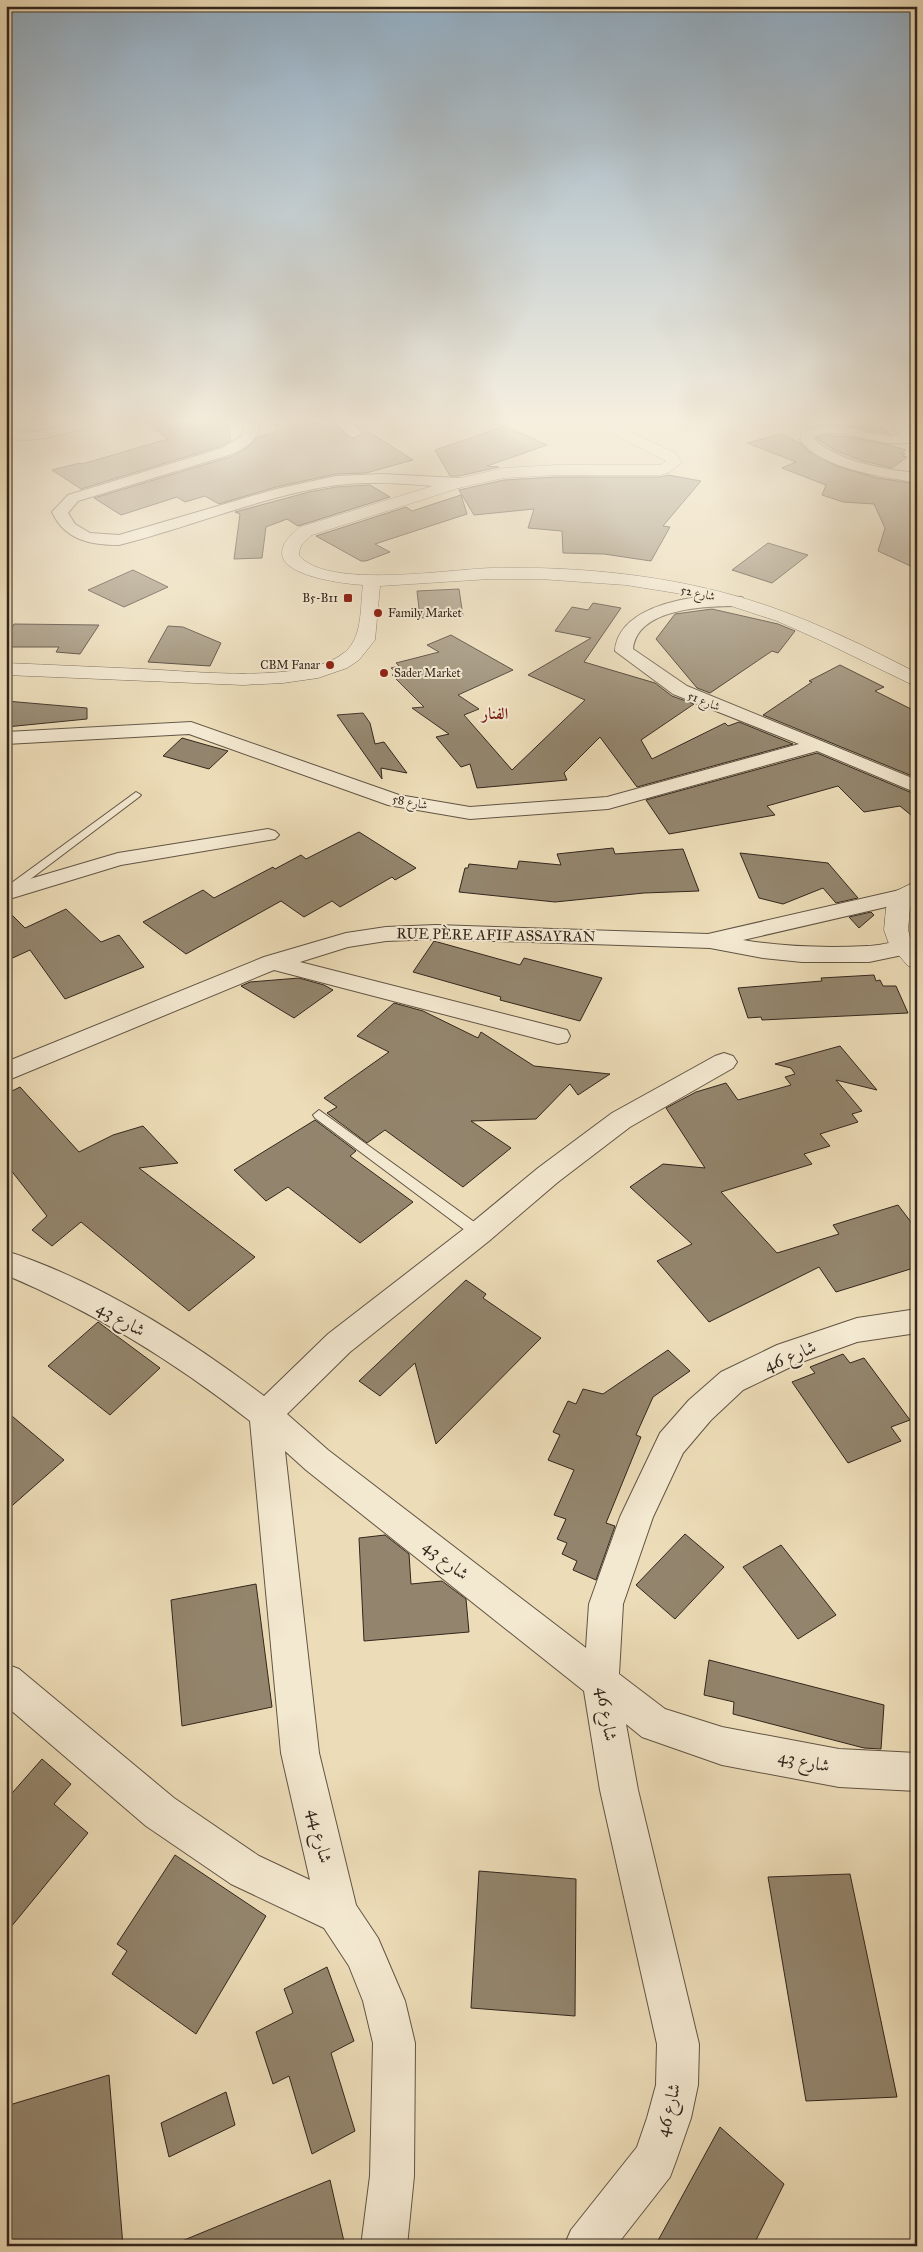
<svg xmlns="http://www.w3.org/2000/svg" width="923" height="2252" font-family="'IM FELL Great Primer',Amiri,serif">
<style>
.building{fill:#93856d;stroke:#33261d}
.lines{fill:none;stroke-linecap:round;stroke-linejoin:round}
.service-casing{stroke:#615444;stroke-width:2}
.minor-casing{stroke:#615444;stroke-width:2}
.tertiary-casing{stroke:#615444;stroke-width:1}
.service{fill:#f3e8d0;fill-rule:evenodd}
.minor{fill:#f3e8d0;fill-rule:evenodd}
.tertiary{fill:#f3e8d0;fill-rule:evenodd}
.poi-dot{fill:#8f2418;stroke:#f3e8d0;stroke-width:2}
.labels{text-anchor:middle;stroke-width:4;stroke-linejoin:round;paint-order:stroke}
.far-street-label{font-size:12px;fill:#33261d;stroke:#f3e8d0}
.far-poi-label{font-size:12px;fill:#33261d;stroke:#f3e8d0;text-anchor:end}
.street-label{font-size:15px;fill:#33261d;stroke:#f3e8d0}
.far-district-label{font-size:16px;font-weight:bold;fill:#7a1f14;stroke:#f3e8d0}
.near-street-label{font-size:18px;fill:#33261d;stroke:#f3e8d0}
</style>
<rect width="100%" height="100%" fill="#ecdcb7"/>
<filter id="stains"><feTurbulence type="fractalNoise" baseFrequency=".004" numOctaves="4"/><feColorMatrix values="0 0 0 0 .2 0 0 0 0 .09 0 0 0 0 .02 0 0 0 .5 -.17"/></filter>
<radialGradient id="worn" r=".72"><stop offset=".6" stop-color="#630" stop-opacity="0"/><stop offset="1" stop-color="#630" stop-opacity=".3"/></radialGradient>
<g class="building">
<path d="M146,423h81l4,18 -10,5 -140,43 -29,-19 28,-7 2,1 86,-25z"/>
<path d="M274,423h60l14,14 6,2 9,-6 -8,-10h10l1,7 47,30 -47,13 -30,1 -60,13 -57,17 -14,-8 -20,6 -8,-5 -56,18 -27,-17 139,-42 15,-9 10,-10 20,-6z"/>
<path d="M856,423h20l14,11 -42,-8z"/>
<path d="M505,426l42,19 -60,21 12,1 -40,9h-9l-15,-26z"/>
<path d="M781,434l19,9 8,8 28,15 41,12 40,6v85l-39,-18 7,-23 -11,-24 -31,-2 -21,-7 4,-10 -44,-17 14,-6 -49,-19z"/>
<path d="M826,435l23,2 36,7 21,6 -5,3 4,1 -3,2 5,1 -15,11 -29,-7 -27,-10 -20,-13z"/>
<path d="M668,475l33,6 -38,45 7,1 -19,34 -47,-7 -41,-1 -1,-22 -34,-3 6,-19 -60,6 -15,-25 45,-10 53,-3h103z"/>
<path d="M370,485l20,12 -92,29 -11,-7 -21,8 -4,31 -28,1 6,-45 -5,-2 74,-20 27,-5z"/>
<path d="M461,495l6,19 -92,30 15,8 -24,9h-5l-45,-25 90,-29 6,4z"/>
<path d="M768,543l40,12 -36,28 -40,-13z"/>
<path d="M133,570l35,17 -44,20 -36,-17z"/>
<path d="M459,589l4,27 -43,2 -3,-27z"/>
<path d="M593,603l28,5 -37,54 71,21 17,13 22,8 -53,36 11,19 73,-36 3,3 11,-4 54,22 -156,43 -37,-50 -36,36 3,7 -90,8 -7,-24 -9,3 -25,-30 13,-3 -37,-26 12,-1 -32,-32 5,-2 -6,-5 8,-2 -3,-3 43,-11 -12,-7 24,-10 62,35 -55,25 21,14 -15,6 48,55 73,-70 -57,-25 63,-37 -36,-7 17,-24 16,3z"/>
<path d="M712,609l66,15 17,7 -17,22 -6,-2 -62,42 -13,-5 -41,-49 19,-25z"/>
<path d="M14,624l85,1 -19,29 -24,-2 3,-5h-53v-8z"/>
<path d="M168,626l15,1 38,16 -11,23 -62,-4z"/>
<path d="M840,665l44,22 -9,4 42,21v66l-154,-63 49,-33 -3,-1z"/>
<path d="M6,701l81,7v11l-81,8z"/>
<path d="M363,713l7,10 5,21 9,-2 23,31 -26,-5 1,11 -45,-64z"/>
<path d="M182,738l21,6 25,7 -19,18 -46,-13z"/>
<path d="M817,753l100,42v25l-17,-14 -36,6 -26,-26 -71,20 8,9 -106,19 -23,-34z"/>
<path d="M359,832l57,36 -21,12 -3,-3 -52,30 -8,-6 -28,16 -23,-16 -95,53 -43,-32 60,-32 11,8 59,-31 2,2 26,-14 5,4z"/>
<path d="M613,848l2,6 68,-5 16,42 -55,2 -89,9 -96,-10 6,-24h3l1,-4 48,5 2,-8 42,4 -4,-11z"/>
<path d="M740,853l88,10 30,35 -22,5 -13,-15 -40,16 -24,-6z"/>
<path d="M6,909l19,19 41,-19 35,33 18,-7 25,32 -79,32 -35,-49 -24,11z"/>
<path d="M871,912l3,3 -15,13 -10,-11z"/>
<path d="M434,941l86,24 4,-7 78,20 -22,43 -80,-21 1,-3 -88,-25z"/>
<path d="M874,975l2,6 4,-1 3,6h13l12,27 -146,7 -1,-3 -13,1 -10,-30 84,-7 -1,-3z"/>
<path d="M299,978l25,7 9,5 -39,28 -53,-32 9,-4z"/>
<path d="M394,1003l29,8 55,27 3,-6 53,34 76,8 -32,21 -8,-11 -34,35 -65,2 40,27 -48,39 -78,-57 -18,13 -40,-30 10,-6 -13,-9 65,-46 -32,-16z"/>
<path d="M840,1046l37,44 -41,-10 26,31 -10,3 6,8 -38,12 10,12 -26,8 8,10 -91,28 56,61 62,-19 -6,-9 65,-20 19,25v37l-81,25 -17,-25 -110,55 -52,-61 35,-17 -62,-57 33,-23 42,4 -39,-60 30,-16 30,-9 12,17 53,-15 -6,-8 10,-3 -4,-6 -16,-4z"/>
<path d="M20,1087l59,65 34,-17 30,-9 35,37 -39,5 116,89 -66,54 -108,-89 -29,24 -20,-16 15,-14 -41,-52v-70z"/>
<path d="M315,1120l41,31 -6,5 63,46 -53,41 -72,-56 -22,14 -32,-31z"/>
<path d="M466,1280l20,14 -3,4 58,40 -105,106 -21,-81 -35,33 -21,-15z"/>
<path d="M98,1322l62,46 -50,47 -62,-49z"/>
<path d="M668,1350l22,21 -37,26 -17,38 5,2 -35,86 9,3 -19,54 -23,-10 4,-9 -15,-7 5,-11 -10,-4 9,-20 -12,-4 20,-45 -26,-10 12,-25 -7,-3 15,-31 8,3 7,-15 20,5z"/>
<path d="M843,1354l7,9 14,-5 46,62 -19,7 10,14 -53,22 -56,-81 23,-9 -5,-6z"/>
<path d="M6,1411l58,49 -58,51z"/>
<path d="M685,1534l39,33 -49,52 -39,-34z"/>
<path d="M385,1535l24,19 2,30 31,-3 24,18 3,33 -105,9 -5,-103z"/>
<path d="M781,1545l55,70 -38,24 -55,-72z"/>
<path d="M256,1584l16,123 -90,19 -11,-126z"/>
<path d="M709,1660l175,45 -3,44 -17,-1 -131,-34 1,-12 -30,-7z"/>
<path d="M42,1759l29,25 -17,20 34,29 -82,100v-133z"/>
<path d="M175,1855l91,61 -70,118 -84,-60 15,-23 -10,-7z"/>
<path d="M479,1871l97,8 -1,137 -104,-8z"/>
<path d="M850,1874l47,223 -91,4 -38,-224z"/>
<path d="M327,1967l27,74 -23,12 24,78 -43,23 -23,-78 -16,8 -17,-52 37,-19 -9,-24z"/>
<path d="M109,2075l14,171h-117v-140z"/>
<path d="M226,2092l9,33 -66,32 -8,-34z"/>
<path d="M720,2127l64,57 -31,62h-98z"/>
<path d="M330,2180l15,66h-172l-1,-1z"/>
</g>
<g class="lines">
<g class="service-casing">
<g id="service">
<path d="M136,792l5,3 -2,2 -127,96 -6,1v-7z"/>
<path d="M319,1110l165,119 2,4 -2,4h-10l-159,-119 -2,-3z"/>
</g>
</g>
<g class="minor-casing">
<g id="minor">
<path d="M71,423h23l-2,3c-28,8 -56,18 -86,12v-8l31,2z"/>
<path d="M245,423h14c0,18 -13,24 -27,31l-154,47 -10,12 7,11 15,9 29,2 157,-46 60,-13 46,-2 76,4 5,2 3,3 -3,3 -5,2c-40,-3 -82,-8 -122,-3 -74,11 -145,42 -217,60 -29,0 -54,-5 -67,-33l16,-17 154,-47 20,-12z"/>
<path d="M336,423h16l9,10 -7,4 -5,-1z"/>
<path d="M890,423h15l9,12 -3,7c-33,8 -67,-18 -96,-6l-1,3c22,22 73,31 103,34v9c-32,-4 -98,-14 -117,-42l3,-9c39,-16 61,9 97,4z"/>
<path d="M710,596l32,1 3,4 -3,4 -6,1c-30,0 -99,2 -103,43l54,37 230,94v13l-100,-42 -209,58 -138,10 -82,-14 -199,-71 -183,10v-12l185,-10 208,73 71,12 137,-10 192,-53 -126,-50 -58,-43c3,-41 63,-53 95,-55z"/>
<path d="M268,829l7,2 4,4 -4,4 -154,26 -115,35v-14l112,-33z"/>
<path d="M904,889l8,2 3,5 -3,5 -169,39c41,7 83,8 124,6 15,0 30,-7 45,-3l4,5 -4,5 -43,9h-67l-39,-4 -53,-10 -274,-9 -50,2 -38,6 -48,15 267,68 3,6 -3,6 -9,2 -284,-74 -268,111v-19l258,-105 82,-24 40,-6 50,-2 272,9z"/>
<path d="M724,1053l9,3 4,6 -4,6 -103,59 -72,55 -69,59 -139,111 -63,62 41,36 258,198 3,-44 31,-87 40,-84 29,-33 32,-28 56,-27 80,-27 60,-9v24l-60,9 -58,21 -56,27 -32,30 -28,33 -30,64 -30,87 -4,70 46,35 57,18 117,22 78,4v38l-78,-4 -117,-22 -80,-28 -16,-13 12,66 61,254 -1,41 -7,33 -15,43 -6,16 -54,69h-52l7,-16 66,-83 10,-29 9,-33 1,-41 -57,-254 -16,-99 -278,-221 -21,-19 34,302 37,152 22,33 27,63 10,42 -1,133 -7,70h-46l9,-70 3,-133 -10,-42 -14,-35 -25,-38 -93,-44 -85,-58 -140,-120v-42l13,5 155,129 85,58 51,24 -29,-127 -31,-332c-75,-59 -156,-109 -244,-146v-24c90,29 183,88 258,145l64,-62 141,-109 69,-57 74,-55 103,-57z"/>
</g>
</g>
<g class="tertiary-casing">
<g id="tertiary">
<path d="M602,423h17l10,8 46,22 7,9 -12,10 -10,3h-103l-53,3 -42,9 -150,48c-7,6 -13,10 -13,20 27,35 151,14 193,13 92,-2 188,8 276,38 52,18 101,42 149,67v14l-95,-46 -45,-20 -46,-15 -49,-12 -56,-9 -86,-6h-50l-110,7 -5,54 -16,20 -12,8 -29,10 -35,5 -40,2 -237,-10v-12c46,2 92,4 137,6 50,2 163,16 202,-17 18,-15 15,-45 18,-67 -17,-1 -90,-9 -80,-37 2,-9 11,-15 17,-21l152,-47 52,-12 53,-3h103l6,-4 -47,-24z"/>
<path d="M917,881v17l-7,10 -2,22 2,7 7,8v23l-9,-2 -19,-22 -5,-14 2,-22 6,-12 4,-5z"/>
</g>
</g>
<use href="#service" class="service"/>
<use href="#minor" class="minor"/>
<use href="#tertiary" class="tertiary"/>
</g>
<linearGradient id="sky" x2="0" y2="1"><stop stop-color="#90abc0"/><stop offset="0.57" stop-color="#f6efdf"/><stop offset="1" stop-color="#f6efdf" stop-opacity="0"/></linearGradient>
<rect width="923" height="739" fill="url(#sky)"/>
<g class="poi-dot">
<rect x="343" y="593" width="10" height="10" rx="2.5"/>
<circle cx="378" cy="613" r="5"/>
<circle cx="330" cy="665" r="5"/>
<circle cx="384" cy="673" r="5"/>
</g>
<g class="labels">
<g class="far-street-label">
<text transform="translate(698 593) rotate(12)" y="4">شارع 52</text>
<text transform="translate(704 701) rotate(22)" y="4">شارع 51</text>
<text transform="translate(410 802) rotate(11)" y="4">شارع 58</text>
</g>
<g class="far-poi-label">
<text x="338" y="602">B5-B11</text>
<text x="388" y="617" text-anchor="start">Family Market</text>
<text x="320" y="669">CBM Fanar</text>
<text x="394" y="677" text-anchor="start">Sader Market</text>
</g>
<g class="street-label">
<text transform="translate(496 935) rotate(1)" y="5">RUE PÈRE AFIF ASSAYRAN</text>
</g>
<g class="far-district-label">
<text x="495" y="719">الفنار</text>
</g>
<g class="near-street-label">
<text transform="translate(121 1319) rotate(29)" y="6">شارع 43</text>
<text transform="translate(790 1356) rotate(-22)" y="6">شارع 46</text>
<text transform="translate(446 1560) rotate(38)" y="6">شارع 43</text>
<text transform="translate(607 1714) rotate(81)" y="6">شارع 46</text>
<text transform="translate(804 1761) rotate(11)" y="6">شارع 43</text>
<text transform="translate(320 1836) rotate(77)" y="6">شارع 44</text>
<text transform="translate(668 2110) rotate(-76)" y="6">شارع 46</text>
</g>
</g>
<rect width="923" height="2252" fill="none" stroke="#ecdcb7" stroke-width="25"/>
<rect x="8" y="8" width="908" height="2237" fill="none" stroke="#33261d" stroke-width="2.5"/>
<rect x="12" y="12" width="898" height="2227" fill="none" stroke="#33261d"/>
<rect width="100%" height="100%" filter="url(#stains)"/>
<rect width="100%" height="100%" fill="url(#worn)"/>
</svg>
